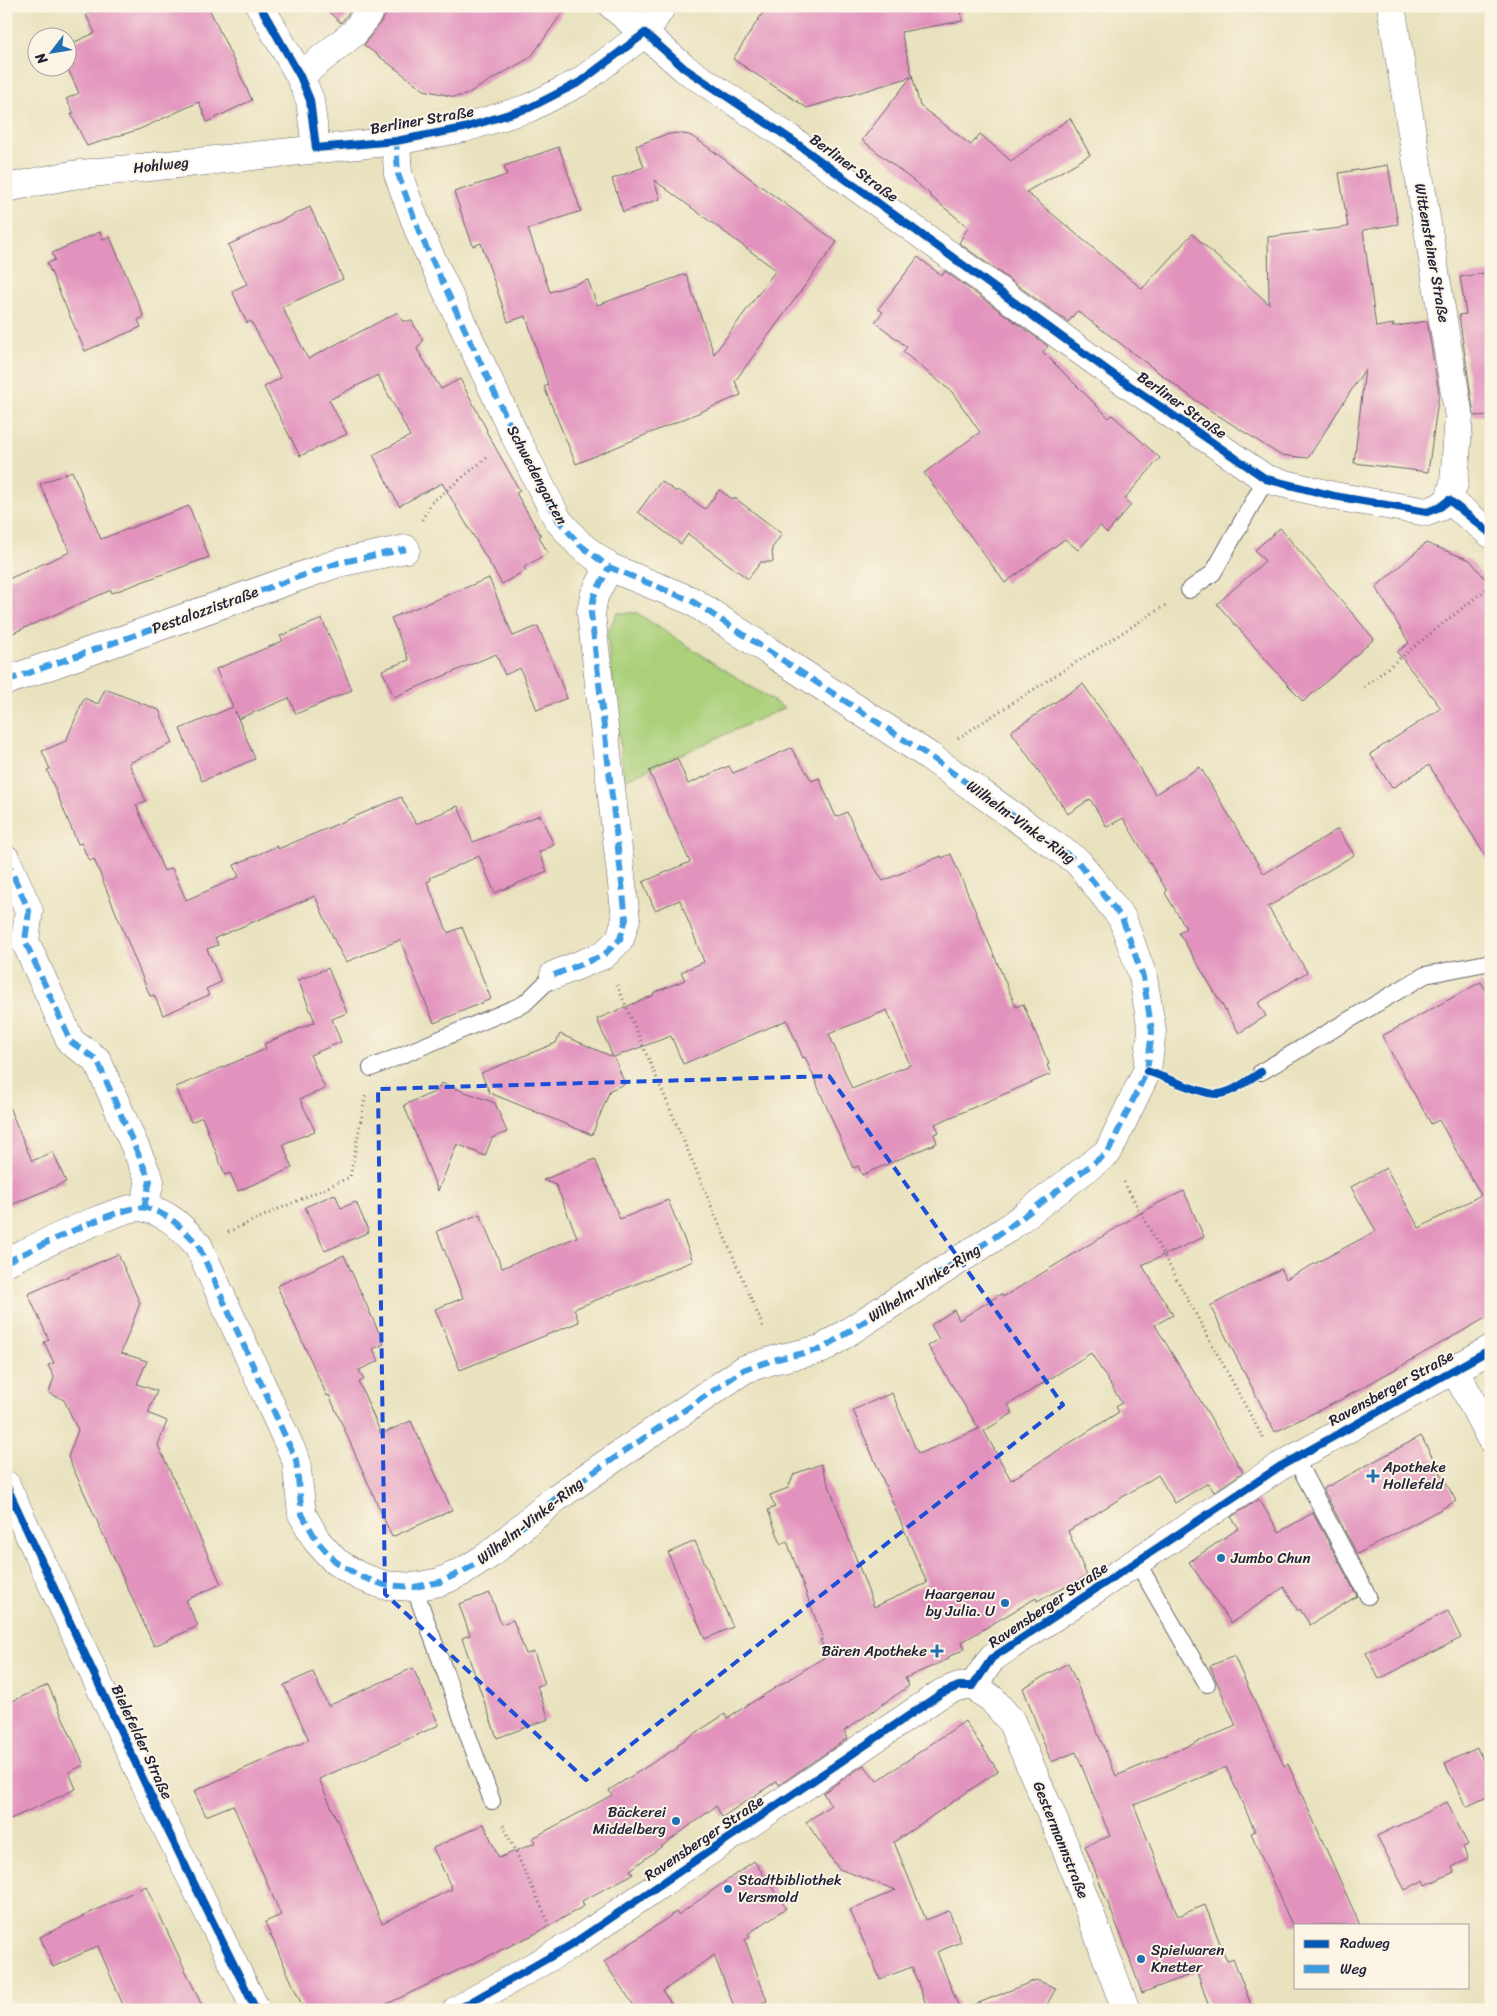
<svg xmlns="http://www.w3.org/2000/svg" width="1497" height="2016" font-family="Sriracha,sans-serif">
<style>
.green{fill:#aad07a;stroke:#66795a}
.building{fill:#e293bd;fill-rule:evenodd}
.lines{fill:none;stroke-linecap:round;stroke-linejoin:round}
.service-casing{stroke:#686569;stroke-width:18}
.minor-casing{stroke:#686569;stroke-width:29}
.tertiary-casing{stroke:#686569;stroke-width:29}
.secondary-casing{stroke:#686569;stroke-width:29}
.path{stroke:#686569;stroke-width:3;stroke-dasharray:1 4;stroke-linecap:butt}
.service{stroke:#fff;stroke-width:16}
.minor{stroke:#fff;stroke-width:28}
.tertiary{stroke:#fff;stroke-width:28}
.secondary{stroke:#fff;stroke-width:28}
.quiet{stroke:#3c9ce2;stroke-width:6;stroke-dasharray:12 6;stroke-linecap:butt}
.cycleway-casing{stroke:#fcf5e5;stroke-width:11}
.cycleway{stroke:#0057b8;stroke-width:8}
.marked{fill:none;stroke:#1d4ed8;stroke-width:4;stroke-dasharray:10 6;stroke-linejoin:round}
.poi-dot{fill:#1f6fb2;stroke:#fcf5e5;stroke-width:2}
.labels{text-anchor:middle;stroke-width:4;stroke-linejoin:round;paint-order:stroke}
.street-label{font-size:15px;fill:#22223b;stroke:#fcf5e5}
.poi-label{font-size:15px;fill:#22223b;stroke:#fcf5e5;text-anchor:start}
</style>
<rect width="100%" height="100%" fill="#fcf5e5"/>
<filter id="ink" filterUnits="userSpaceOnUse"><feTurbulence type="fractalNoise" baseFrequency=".02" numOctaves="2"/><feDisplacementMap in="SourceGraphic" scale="10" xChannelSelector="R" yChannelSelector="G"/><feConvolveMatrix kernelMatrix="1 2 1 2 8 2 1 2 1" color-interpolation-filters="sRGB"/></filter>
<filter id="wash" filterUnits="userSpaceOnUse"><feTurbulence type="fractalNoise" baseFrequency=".0096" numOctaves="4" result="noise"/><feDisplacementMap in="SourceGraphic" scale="20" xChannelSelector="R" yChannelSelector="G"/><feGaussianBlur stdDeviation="1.12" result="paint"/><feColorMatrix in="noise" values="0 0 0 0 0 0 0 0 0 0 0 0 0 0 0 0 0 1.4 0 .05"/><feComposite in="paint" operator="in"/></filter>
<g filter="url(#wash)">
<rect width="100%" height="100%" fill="#e9e2bf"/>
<path class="green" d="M617,613h20l147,95 -160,72 -17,-147z"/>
<g id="blocks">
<g class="building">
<path d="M104,6h104l44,94 -45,22 -8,-20 -59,27 -53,17 -16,-32 3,-1 -8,-14 13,-6 -11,-24v-24l27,-12 -9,-18z"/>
<path d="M322,6h32l-13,17z"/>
<path d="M388,6h179l-36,51 -66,38 -10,2 -31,-7 -60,-45 22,-30z"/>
<path d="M767,6h194l1,15 -61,11 19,74 51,39 9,-11 31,27 59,-43 20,37 -64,37 116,97 50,-55 77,70 -1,-67 80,-10 -9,-54 49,-8 10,59 -35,6 13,97 18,-3 -2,3 35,-6 12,72 -11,79 -74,-9 11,-94 -57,89 -28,-3 -78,-50 -125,-94 -9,11 -109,-79 9,-16 -39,-32 1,-1 -68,-54 49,-63 -104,31 -74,-49z"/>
<path d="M677,133l12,2 9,5 139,102 -102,139 6,14 -165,69 -32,-77 4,-2 -22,-69 -18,6 -27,-79 -8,3 -19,-54 53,-17 -3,-9 55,-19 22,64 -53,18 22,63 38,-12 9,25 89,-31 28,80 62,-84 -122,-90 6,19 -37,13 -11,-33 32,-12 -8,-21 28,-11z"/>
<path d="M310,207l33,72 -61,28 26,52 90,-47 4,9h10l11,20 -6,8 24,40 19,-10 27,51 -1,1 34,60 -4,2 25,43 -2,1 9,16 -22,13 -2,2 2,2 -24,14 -60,-101 -43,23 -26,-51 37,-19 -32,-61 -49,25 18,34 -47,22 -36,-69 17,-9 -30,-57 -4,2 -15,-32 15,-7 -19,-39z"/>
<path d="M100,232l3,7 7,-2 34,80 -6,3 3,7 -56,24 -38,-88 8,-3 -3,-7z"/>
<path d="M918,257l24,19 3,-5 103,75 -5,6 66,66 3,-3 48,43 -36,41 7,6 -24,28 -7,-7 -22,24 -13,-11 -60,44 -81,-110 56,-41 -28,-40 -49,-40 4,-5 -32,-25 8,-10 -5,-3z"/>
<path d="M1491,272v143l-17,1 -15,-101 7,-1 -6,-37z"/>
<path d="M72,471l29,68 88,-33 20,51 -97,36 -1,-3 -105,46v-56l64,-28 -30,-68z"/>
<path d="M661,481l14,10h5l25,18 14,-19 15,10 1,-2 47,36 -10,14 1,14h-12l-13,17 -60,-45 -7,10 -43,-32z"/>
<path d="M1280,528l94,111 -71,63 -86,-98 48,-43 -10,-11z"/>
<path d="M1426,543l44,17 21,26v279l-62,-100 -37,23 -22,-34 71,-46 -44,-56 12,-9 -33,-56z"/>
<path d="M489,578l24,58 25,-10 29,72 -30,12 -17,-42 -15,7 -9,-21 -102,43 -12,-27 27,-10 -18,-42z"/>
<path d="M322,619l30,71 -56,24 -7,-16 -51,21 -3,-8 20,48 -53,22 -22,-52 53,-22 -17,-38 67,-28 -3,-5z"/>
<path d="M1083,684l38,54 34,56 45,-27 64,107 74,-45 16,26 -86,52 39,65 -49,31 8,13 -27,17 -60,-100 7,-5 -21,-35 2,-2 -44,-73 -16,9 -17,-28 -22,15 -57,-83z"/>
<path d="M105,689l54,21 14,33 -44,20 17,38 -10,4 28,66 8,-3 14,32 53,-23 -5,-12 43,-19 1,3 123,-52 15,27 42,-18 15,36 67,-27 14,30 -15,7 8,19 -52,22 -16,-37 -49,22 1,2 -4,2 21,51 14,-6 29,72 -57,24 -34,-83 -54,22 -10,-18 -21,-48 -100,42 3,7 -11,4 14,33 -15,7 3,6 -46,20 -9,-20 -4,1 -56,-137 -5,2 -8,-18 -3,1 -31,-74 3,-1 -8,-18 24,-10 18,-43 14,6z"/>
<path d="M791,748l21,33 7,-3 17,39 11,-5 16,36 20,33 58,-25 1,2 9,-4 65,153 7,-3 26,60 -2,1 4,9 -116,50 4,8 -5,2 3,9 -75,32 -4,-9 -5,2 -48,-111 -2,1 -16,-38 -104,44 -12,-28 -57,21 11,27 -15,6 -18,45 -102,-42 -9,-20 75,-30 4,-9 53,23 -16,-38 57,-24 -1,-2 32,-13 -4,-8 23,-10 -24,-62 -25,10 -12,-28 47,-20 -41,-91 28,-13 11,26 41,-18 4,7zM887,1010l23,55 -58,24 -23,-55z"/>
<path d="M328,968l19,45 -15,6 9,23 -31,13 15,34 -25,10 15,32 -32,13 9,24 -54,23 -8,-18 -5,2 -23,-58 -11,5 -15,-35 90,-38 -2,-5 51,-22 -17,-42z"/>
<path d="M1481,982l10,17v316l-147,83 -69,34 -65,-126 71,-37 5,10 90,-48 -25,-44 35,-19 33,60 62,-33 -42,-75 -8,4 -49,-88z"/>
<path d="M441,1083l54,20 12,29 -15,6 -7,18 -28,-12 -19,47 -34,-86 33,-14z"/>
<path d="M6,1100l26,61 21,-9 13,30 -60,25z"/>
<path d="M595,1159l25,60 48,-19 25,61 -119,48 5,13 -119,48 -25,-61 28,-11 -26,-67 43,-17 22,54 75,-31 -21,-52 -13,-5z"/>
<path d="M1184,1191l20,46 -62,28 31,50 -18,10 88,147 -29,20 -6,-9 -33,20 -17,-28 -90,56 19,45 -50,25 -1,-3 -74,44 3,7 -17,8 1,2 -44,19 4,8 -65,45 4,7 -69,47 -2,-4 -55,36 -6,-11 -86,64 3,4 -51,27 2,5 -49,28 -161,76h-70l-39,-88 16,-7 -48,-110 -27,11 -12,-25 115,-51 -25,-55 29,-13 15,34 85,-38 26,57 -120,54 63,144 70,-34 -19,-41 51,-24 15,34 36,-15 -2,-5 79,-43 -3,-5 69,-43 -1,-2 48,-31 2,4 101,-63 -8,-15 3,-1 -36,-98 -6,3 -13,-34 7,-3 -5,-12 18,-7 6,-14 27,-10 53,143 53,-24 -74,-173 39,-17 26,61 61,-25 -51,-83 11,-7 -8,-14 23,-15 5,10 42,-26 2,3 151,-92zM1091,1353l31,50 -6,4 3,5 -108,68 -27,-49 29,-18 -5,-8z"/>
<path d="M335,1194l6,14 15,-6 13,30 -44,19 -20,-44z"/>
<path d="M118,1254l22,49 -19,50 26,8 -10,23 20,7 -9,22 19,8 -9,24 63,139 -35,16 12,26 -44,20 -86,-189 10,-27 -14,-30 -15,-7 5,-16 -6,-12 6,-2 -10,-21 5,-2 -21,-46z"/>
<path d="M344,1255l40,89 -11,5 6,12 -20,9 5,10 -5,2 22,52 30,-13 41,89 -60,27 -63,-142 -2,1 -50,-110z"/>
<path d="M1421,1436l35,65 -99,53 -34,-65z"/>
<path d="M1259,1499l20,33 34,-19 44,83 -47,29 -10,-16 -2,2 -14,-24 -53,36 -42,-61 50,-34 -8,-11z"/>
<path d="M695,1541l38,86 -28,12 -37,-86z"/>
<path d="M490,1593l11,31 12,-4 13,34 8,-2 11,32 -8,2 12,33 -52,19 -35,-100 8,-3 -11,-31z"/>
<path d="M1448,1611l13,27 -82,41 -13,-26z"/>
<path d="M1234,1656l50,110 4,-2 72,161h-68l-41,-92 4,-2 -29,-64 -92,38 44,111 27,-11 22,56 6,-3 20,52h-43l-13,-38 -55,21 -20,-55 -37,-92 25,-10 -34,-84 -25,10 -28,-74 45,-25 48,113 120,-50 -26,-60z"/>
<path d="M48,1685l36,80 -15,7 7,17 -70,32v-117z"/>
<path d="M965,1721l33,50 -104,71 32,78 23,-9 12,31 -24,10 23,58h-32l-16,-43 -32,12 -30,-69 46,-20 -57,-21 -33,-47 25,-17 -8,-12 41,-28 13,16z"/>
<path d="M1477,1748l14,28v19l-25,12 -21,-44z"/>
<path d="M1447,1802l21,43 -5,2 5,12 -16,8 2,5 -28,13 -2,-5 -19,10 -28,-54z"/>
<path d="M754,1861l32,47 -38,26 2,3 -5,3 22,61 -20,8h-12l-21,-54 -51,36 12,19h-38l-33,-48 72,-50 2,3z"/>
<path d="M146,1886l58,124h-79l-27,-64 -45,21 -13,-30z"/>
<path d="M1036,1980l20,8 -12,22h-78v-2z"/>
</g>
</g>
</g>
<g filter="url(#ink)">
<use href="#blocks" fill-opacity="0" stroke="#686569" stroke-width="1"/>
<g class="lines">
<g class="service-casing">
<g id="service">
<path d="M1189,590l24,-17 53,-94"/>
<path d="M371,1068l153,-64 30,-29"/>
<path d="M1261,1072l164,-97 66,-13"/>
<path d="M1295,1458l73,138"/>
<path d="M1137,1562l70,122"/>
<path d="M414,1587l78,214"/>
</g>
</g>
<g class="minor-casing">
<g id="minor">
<path d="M260,6l40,70 10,24 6,48"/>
<path d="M613,6l71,62 105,70 318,232 159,109 68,17 93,16 13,-5 9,-7"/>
<path d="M1391,6l68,411 -5,66 -5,17"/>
<path d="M300,76l54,-43 19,-27"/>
<path d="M1449,500l42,34"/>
<path d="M6,681l332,-118 68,-14"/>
<path d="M6,859l23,52 -4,30 46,101 26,18 53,121 -6,26"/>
<path d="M554,975l50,-20 16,-16 6,-20 -35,-306 3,-17 15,-29"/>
<path d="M6,1262c24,-11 120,-60 140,-54 25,7 35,19 52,37l98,215 6,54 15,27 18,20 24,15 25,9 30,2 26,-5 24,-11 25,-16 67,-57 189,-129 32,-10 45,-10 185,-120 101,-77 39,-81 5,-40 -9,-54 -21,-59 -44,-56 -149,-106 -237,-155 -83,-34 -29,-22 -22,-25 -43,-84 -95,-202 -22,-60 -2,-33"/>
<path d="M1454,1368l37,71"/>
<path d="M973,1686l19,-28 287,-191 212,-118"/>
<path d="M973,1686l19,13 19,22 56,130 59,159"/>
<path d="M457,2010l114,-65 371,-252 17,-7h14"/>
</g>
</g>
<g class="tertiary-casing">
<path id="tertiary" d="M6,188l66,-13 324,-34 68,-13 65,-20 51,-26 65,-49 17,-27"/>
</g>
<g class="secondary-casing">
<path id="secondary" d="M6,1485l144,309 106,216"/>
</g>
<g class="path">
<path d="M422,520l9,-17 58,-47"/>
<path d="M1364,687l127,-102"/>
<path d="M958,738l209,-134"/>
<path d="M617,985l147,344"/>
<path d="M1124,1182l139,256"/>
<path d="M228,1232l122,-55 16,-84"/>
<path d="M503,1825l45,96"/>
</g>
<use href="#service" class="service"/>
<use href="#minor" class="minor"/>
<use href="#tertiary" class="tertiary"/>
<use href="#secondary" class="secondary"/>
<g class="quiet">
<path d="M6,681l332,-118 68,-14"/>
<path d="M6,859l23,52 -4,30 46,101 26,18 53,121 -6,26"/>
<path d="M554,975l50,-20 16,-16 6,-20 -35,-306 3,-17 15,-29"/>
<path d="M6,1262c24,-11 120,-60 140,-54 25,7 35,19 52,37l98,215 6,54 15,27 18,20 24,15 25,9 30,2 26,-5 24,-11 25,-16 67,-57 189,-129 32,-10 45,-10 185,-120 101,-77 39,-81 5,-40 -9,-54 -21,-59 -44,-56 -149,-106 -237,-155 -83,-34 -29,-22 -22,-25 -43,-84 -95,-202 -22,-60 -2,-33"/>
</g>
<g class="cycleway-casing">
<g id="cycleway">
<path d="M260,6l40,70 10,24 6,48 80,-7 68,-13 65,-20 51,-26 65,-49 39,35 105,70 318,232 159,109 68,17 93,16 13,-5 9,-7 42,34"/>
<path d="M1147,1071c15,5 59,25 72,23 15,-2 29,-14 42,-22"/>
<path d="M6,1485l144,309 106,216"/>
<path d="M457,2010l114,-65 371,-252 17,-7h14l19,-28 287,-191 212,-118"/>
</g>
</g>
<use href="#cycleway" class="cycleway"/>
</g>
</g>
<path class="marked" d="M829,1076l234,329 -477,375 -201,-186 -7,-505z"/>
<g class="poi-dot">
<path d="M1370.5 1468.5h5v5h5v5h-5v5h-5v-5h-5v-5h5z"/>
<circle cx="1221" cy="1558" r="5"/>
<circle cx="1005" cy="1603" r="5"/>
<path d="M934.5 1643.5h5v5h5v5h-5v5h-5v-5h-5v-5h5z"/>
<circle cx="676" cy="1821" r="5"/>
<circle cx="728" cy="1889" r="5"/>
<circle cx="1141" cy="1959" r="5"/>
</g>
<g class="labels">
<g class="street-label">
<text transform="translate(422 120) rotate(-10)" y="5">Berliner Straße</text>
<text transform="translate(161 165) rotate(-6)" y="5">Hohlweg</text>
<text transform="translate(854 168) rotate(36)" y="5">Berliner Straße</text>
<text transform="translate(1432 253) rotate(80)" y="5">Wittensteiner Straße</text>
<text transform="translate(1182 405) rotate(35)" y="5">Berliner Straße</text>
<text transform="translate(537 475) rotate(62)" y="5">Schwedengarten</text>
<text transform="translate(205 610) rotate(-20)" y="5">Pestalozzistraße</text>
<text transform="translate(1021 822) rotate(36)" y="5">Wilhelm-Vinke-Ring</text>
<text transform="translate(924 1283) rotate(-33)" y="5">Wilhelm-Vinke-Ring</text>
<text transform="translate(1391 1388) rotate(-29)" y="5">Ravensberger Straße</text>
<text transform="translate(530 1521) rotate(-38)" y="5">Wilhelm-Vinke-Ring</text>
<text transform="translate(1048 1605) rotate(-34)" y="5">Ravensberger Straße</text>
<text transform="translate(142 1742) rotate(65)" y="5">Bielefelder Straße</text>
<text transform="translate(704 1838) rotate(-34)" y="5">Ravensberger Straße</text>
<text transform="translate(1061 1840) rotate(68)" y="5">Gestermannstraße</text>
</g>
<g class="poi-label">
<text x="1383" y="1472">Apotheke<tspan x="1383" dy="17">Hollefeld</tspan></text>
<text x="1231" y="1563">Jumbo Chun</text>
<text x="995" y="1599" text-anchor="end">Haargenau<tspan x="995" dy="17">by Julia. U</tspan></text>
<text x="927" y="1656" text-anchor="end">Bären Apotheke</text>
<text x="666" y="1817" text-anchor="end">Bäckerei<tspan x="666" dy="17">Middelberg</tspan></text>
<text x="738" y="1885">Stadtbibliothek<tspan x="738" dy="17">Versmold</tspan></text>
<text x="1151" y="1955">Spielwaren<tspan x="1151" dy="17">Knetter</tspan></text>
</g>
</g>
<rect width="1497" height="2016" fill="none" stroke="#fcf5e5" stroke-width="25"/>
<rect x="1294" y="1924" width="175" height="65" fill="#fcf5e5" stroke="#a5a1a1"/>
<rect x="1304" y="1940" width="25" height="8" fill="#0057b8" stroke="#a5a1a1"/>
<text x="1340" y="1948" font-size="15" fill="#22223b">Radweg</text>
<rect x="1304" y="1965" width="25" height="8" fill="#3c9ce2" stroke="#a5a1a1"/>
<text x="1340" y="1974" font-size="15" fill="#22223b">Weg</text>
<g transform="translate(52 52) rotate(239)"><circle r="24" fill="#fcf5e5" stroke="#a5a1a1"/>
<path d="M0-4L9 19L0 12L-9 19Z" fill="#1f6fb2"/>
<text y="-8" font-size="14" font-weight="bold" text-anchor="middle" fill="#22223b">N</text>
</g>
</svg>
